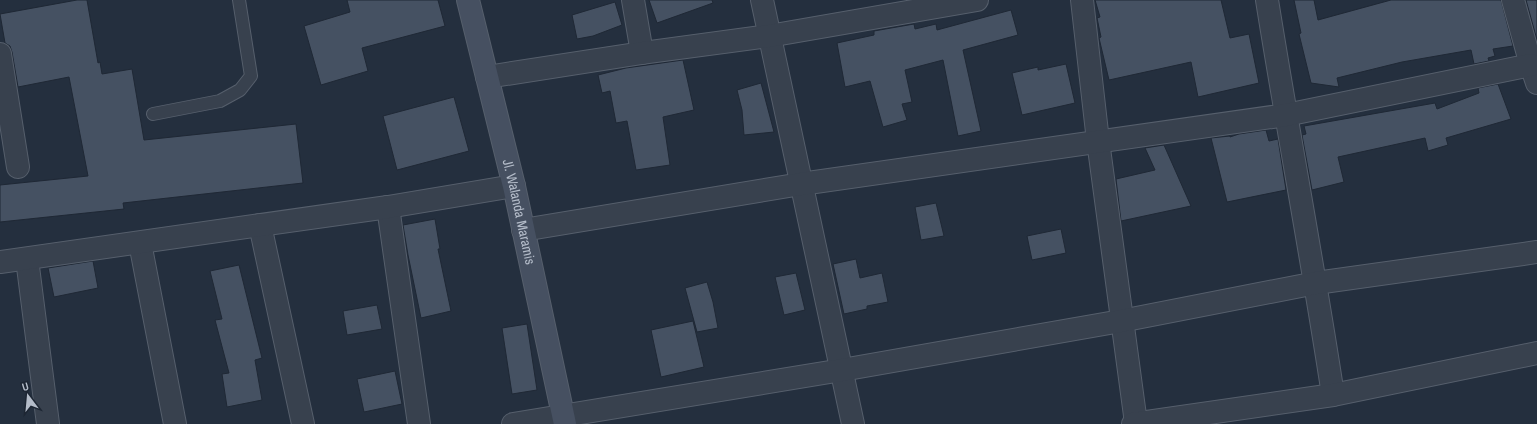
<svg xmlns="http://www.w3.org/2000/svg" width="1537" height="424" font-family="'Archivo Narrow',sans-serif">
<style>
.building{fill:#455162;stroke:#1f2835}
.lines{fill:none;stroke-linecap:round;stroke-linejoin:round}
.lane-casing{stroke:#565f6c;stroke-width:14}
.street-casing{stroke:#565f6c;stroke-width:24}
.secondary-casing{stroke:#565f6c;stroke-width:24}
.lane{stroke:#38414e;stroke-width:12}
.street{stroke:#38414e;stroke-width:22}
.secondary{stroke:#465061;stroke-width:22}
.labels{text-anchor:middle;stroke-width:3.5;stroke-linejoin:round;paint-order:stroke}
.street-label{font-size:14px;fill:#b4bcc9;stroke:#1d2633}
</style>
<rect width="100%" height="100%" fill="#242f3e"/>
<g class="building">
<path d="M77,0h10l11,63 2,-1 2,12 30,-5 12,71 152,-16 7,59 -180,20 1,6 -124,13v-37l88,-9 -19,-99 -51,10 -6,-35 -2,-6 -5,-3 -5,-29z"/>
<path d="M347,0h91l7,26 -83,22 6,23 -47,14 -17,-59 46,-14z"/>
<path d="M649,0h63l1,3 -56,20z"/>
<path d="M1095,0h126l9,38 19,-4 10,49 -61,14 -7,-35 -82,18 -10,-42 2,-1 -4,-19 3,-1z"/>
<path d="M1294,0h20l4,20 73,-20h110l12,46 -20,3 2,7 -7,2 1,3 -15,3 -3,-14 -69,12 -65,16 2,9 -28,-4 -12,-49 2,-1z"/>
<path d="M1526,0h11v40z"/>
<path d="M615,2l7,23 -29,11 -16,3 -5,-24z"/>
<path d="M1011,10l7,25 -55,15 18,81 -23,5 -15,-76 -38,10 7,32 -10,2 5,16 -24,7 -13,-46 -25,6 -8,-44 37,-8v-4l40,-7 1,5 21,-5 1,6z"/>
<path d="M683,60l11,50 -31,7 7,48 -34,5 -9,-49 -11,2 -6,-32 -8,2 -4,-18 28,-7z"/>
<path d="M1066,64l9,39 -53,12 -10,-42 26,-6v3z"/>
<path d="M761,83l13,49 -30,3 -2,-25 -5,-20z"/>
<path d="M1498,84l13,35 -65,19 2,7 -20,6 -3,-13 -87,19 6,25 -32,8 -10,-55 4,-1 -2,-8 131,-23 2,6 42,-16 -1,-5z"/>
<path d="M454,97l15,54 -72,19 -14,-54z"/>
<path d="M1266,130l3,11 9,-2 8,51 -59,12 -16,-64 19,-2v1l9,-3z"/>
<path d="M1164,145l27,61 -70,15 -5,-42 39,-9 -10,-22z"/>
<path d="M936,203l8,33 -23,4 -6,-33z"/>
<path d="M435,219l5,30h-2l13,62 -30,7 -13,-63 -5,-30z"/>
<path d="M1061,229l5,24 -34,7 -5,-24z"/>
<path d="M856,259l4,19 22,-5 6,29 -21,4v3l-23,5 -11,-50z"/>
<path d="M93,261l5,27 -44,9 -6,-29z"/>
<path d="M239,265l23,93 -7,2 7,40 -35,7 -5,-33 7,-1 -14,-53 7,-1 -12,-48z"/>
<path d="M796,273l9,37 -21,5 -9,-38z"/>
<path d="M707,282l6,20 5,26 -21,4 -12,-44z"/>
<path d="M377,305l5,24 -35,6 -4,-24z"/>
<path d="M693,321l11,46 -43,10 -10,-47z"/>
<path d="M527,324l10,66 -25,4 -10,-66z"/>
<path d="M395,371l7,33 -38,8 -7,-33z"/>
</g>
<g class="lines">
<g class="lane-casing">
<path id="lane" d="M153,114l67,-13 20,-11 11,-14 -12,-76"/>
</g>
<g class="street-casing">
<g id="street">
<path d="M633,0l9,53"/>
<path d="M762,0l91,424"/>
<path d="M1082,0l16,141 38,282"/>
<path d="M1267,0c21,132 46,263 66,395"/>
<path d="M1513,0l18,65 6,18"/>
<path d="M0,54l18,113"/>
<path d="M487,77l155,-24 127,-17 208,-36"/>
<path d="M388,207l31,217"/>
<path d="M260,225l43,199"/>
<path d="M523,230l278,-46 485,-69 245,-50"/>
<path d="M140,243l35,181"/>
<path d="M27,259l21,165"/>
<path d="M0,262l388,-55 126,-21"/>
<path d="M513,424l329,-54 279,-49 195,-38 221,-31"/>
<path d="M1133,424l200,-29 204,-42"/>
</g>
</g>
<g class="secondary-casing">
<g id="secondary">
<path id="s1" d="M468,0l46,186 51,238"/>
</g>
</g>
<use href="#lane" class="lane"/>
<use href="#street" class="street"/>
<use href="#secondary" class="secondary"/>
</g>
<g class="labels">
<g class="street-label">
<text dy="5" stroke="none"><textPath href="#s1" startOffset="218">Jl. Walanda Maramis</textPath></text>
</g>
</g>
<g transform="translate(28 396) rotate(344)" stroke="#1d2633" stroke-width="3" paint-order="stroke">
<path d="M0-3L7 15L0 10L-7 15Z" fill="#b4bcc9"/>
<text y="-6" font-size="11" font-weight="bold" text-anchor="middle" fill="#b4bcc9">U</text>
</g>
</svg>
